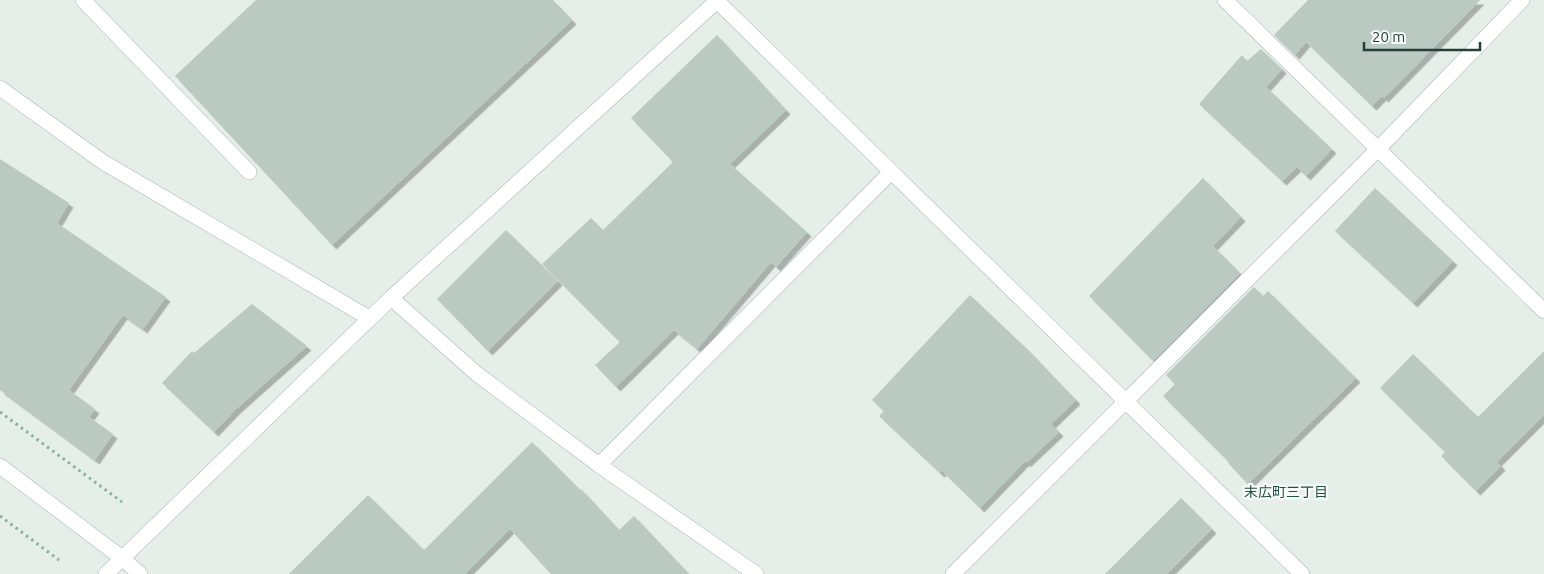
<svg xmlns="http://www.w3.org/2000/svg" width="1544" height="574" font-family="Ubuntu,'Noto Sans JP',sans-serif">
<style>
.building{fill:#bbc9c3;filter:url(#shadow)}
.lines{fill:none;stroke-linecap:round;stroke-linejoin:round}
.lane-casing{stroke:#a8b6b1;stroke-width:16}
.street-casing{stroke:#a8b6b1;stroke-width:16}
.secondary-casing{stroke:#a5b9b2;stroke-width:16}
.path{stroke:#88b0a3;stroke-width:3;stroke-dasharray:2.5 4;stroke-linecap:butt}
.lane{stroke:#fff;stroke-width:15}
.street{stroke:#fff;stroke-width:15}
.secondary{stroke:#fff;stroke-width:15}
.labels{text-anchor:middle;stroke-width:4.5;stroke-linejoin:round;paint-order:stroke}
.neighbourhood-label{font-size:14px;fill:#215145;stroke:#f7faf8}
</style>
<defs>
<filter id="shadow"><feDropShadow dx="4.5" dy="4.5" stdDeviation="0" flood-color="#0004"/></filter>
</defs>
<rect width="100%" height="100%" fill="#e6eeea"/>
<g class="building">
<path d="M256,0h297l19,20 -240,225 -157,-169z"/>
<path d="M1308,0h172l-96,98 -2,-2 -10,10 -66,-64 -11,13 -21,-20z"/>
<path d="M717,35l69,75 -56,54 77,68 -31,35 -5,-5 -74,87 -23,-19 -58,57 -21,-22 25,-23 -78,-78 49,-46 12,12 70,-68 -42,-44z"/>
<path d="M1261,49l21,20 -16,18 66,62 -26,27 -9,-9 -15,14 -83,-77 43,-49 5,6z"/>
<path d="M0,159l69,44 -12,20 109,74 -23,32 -20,-14 -54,75 26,19 -6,8 24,17 -18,26 -95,-70z"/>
<path d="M1203,178l38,39 -28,29 27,27 -87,88 -64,-65z"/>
<path d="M1375,188l78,73 -40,42 -78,-72z"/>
<path d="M506,230l52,51 -70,70 -51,-52z"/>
<path d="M1254,287l9,9 5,-5 88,87 -108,106 -20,-21 1,-1 -66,-66 12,-12 -9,-9z"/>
<path d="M970,295l58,55 48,50 -25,24 8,8 -33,31 -1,-2 -45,47 -38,-37 -2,2 -61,-57 5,-5 -12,-11z"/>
<path d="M252,304l55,42 -71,63 -22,23 -52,-49 30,-32 2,2z"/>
<path d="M1544,351v64l-47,47 4,4 -25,25 -35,-35 4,-4 -65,-64 33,-34 65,63z"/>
<path d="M532,442l48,48 1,-1 38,41 15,-14 55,58h-138l-41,-45 -45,45h-176l79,-79 56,55z"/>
<path d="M1181,498l31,31 -45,45h-62z"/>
</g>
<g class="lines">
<g class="lane-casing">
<path id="lane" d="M83,0l166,172"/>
</g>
<g class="street-casing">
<g id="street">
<path d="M1225,0l319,311"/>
<path d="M717,1l585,573"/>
<path d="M0,88l103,74 266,156"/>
<path d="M391,298l86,76 122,91 157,109"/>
<path d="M599,465l292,-293"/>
<path d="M106,574l285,-276 327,-298"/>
<path d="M953,574l426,-426 143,-148"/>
</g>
</g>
<g class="secondary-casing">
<path id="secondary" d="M0,466l122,92 18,16"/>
</g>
<g class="path">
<path d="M0,412l122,90"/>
<path d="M0,516l59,44"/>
</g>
<use href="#lane" class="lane"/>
<use href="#street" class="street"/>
<use href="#secondary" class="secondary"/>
</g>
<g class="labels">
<g class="neighbourhood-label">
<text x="1286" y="497">末広町三丁目</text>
</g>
</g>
<path d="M1364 42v8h116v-8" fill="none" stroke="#254038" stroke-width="2.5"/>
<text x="1372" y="42" font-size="15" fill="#254038" stroke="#f7faf8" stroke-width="4" paint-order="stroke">20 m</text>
</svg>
